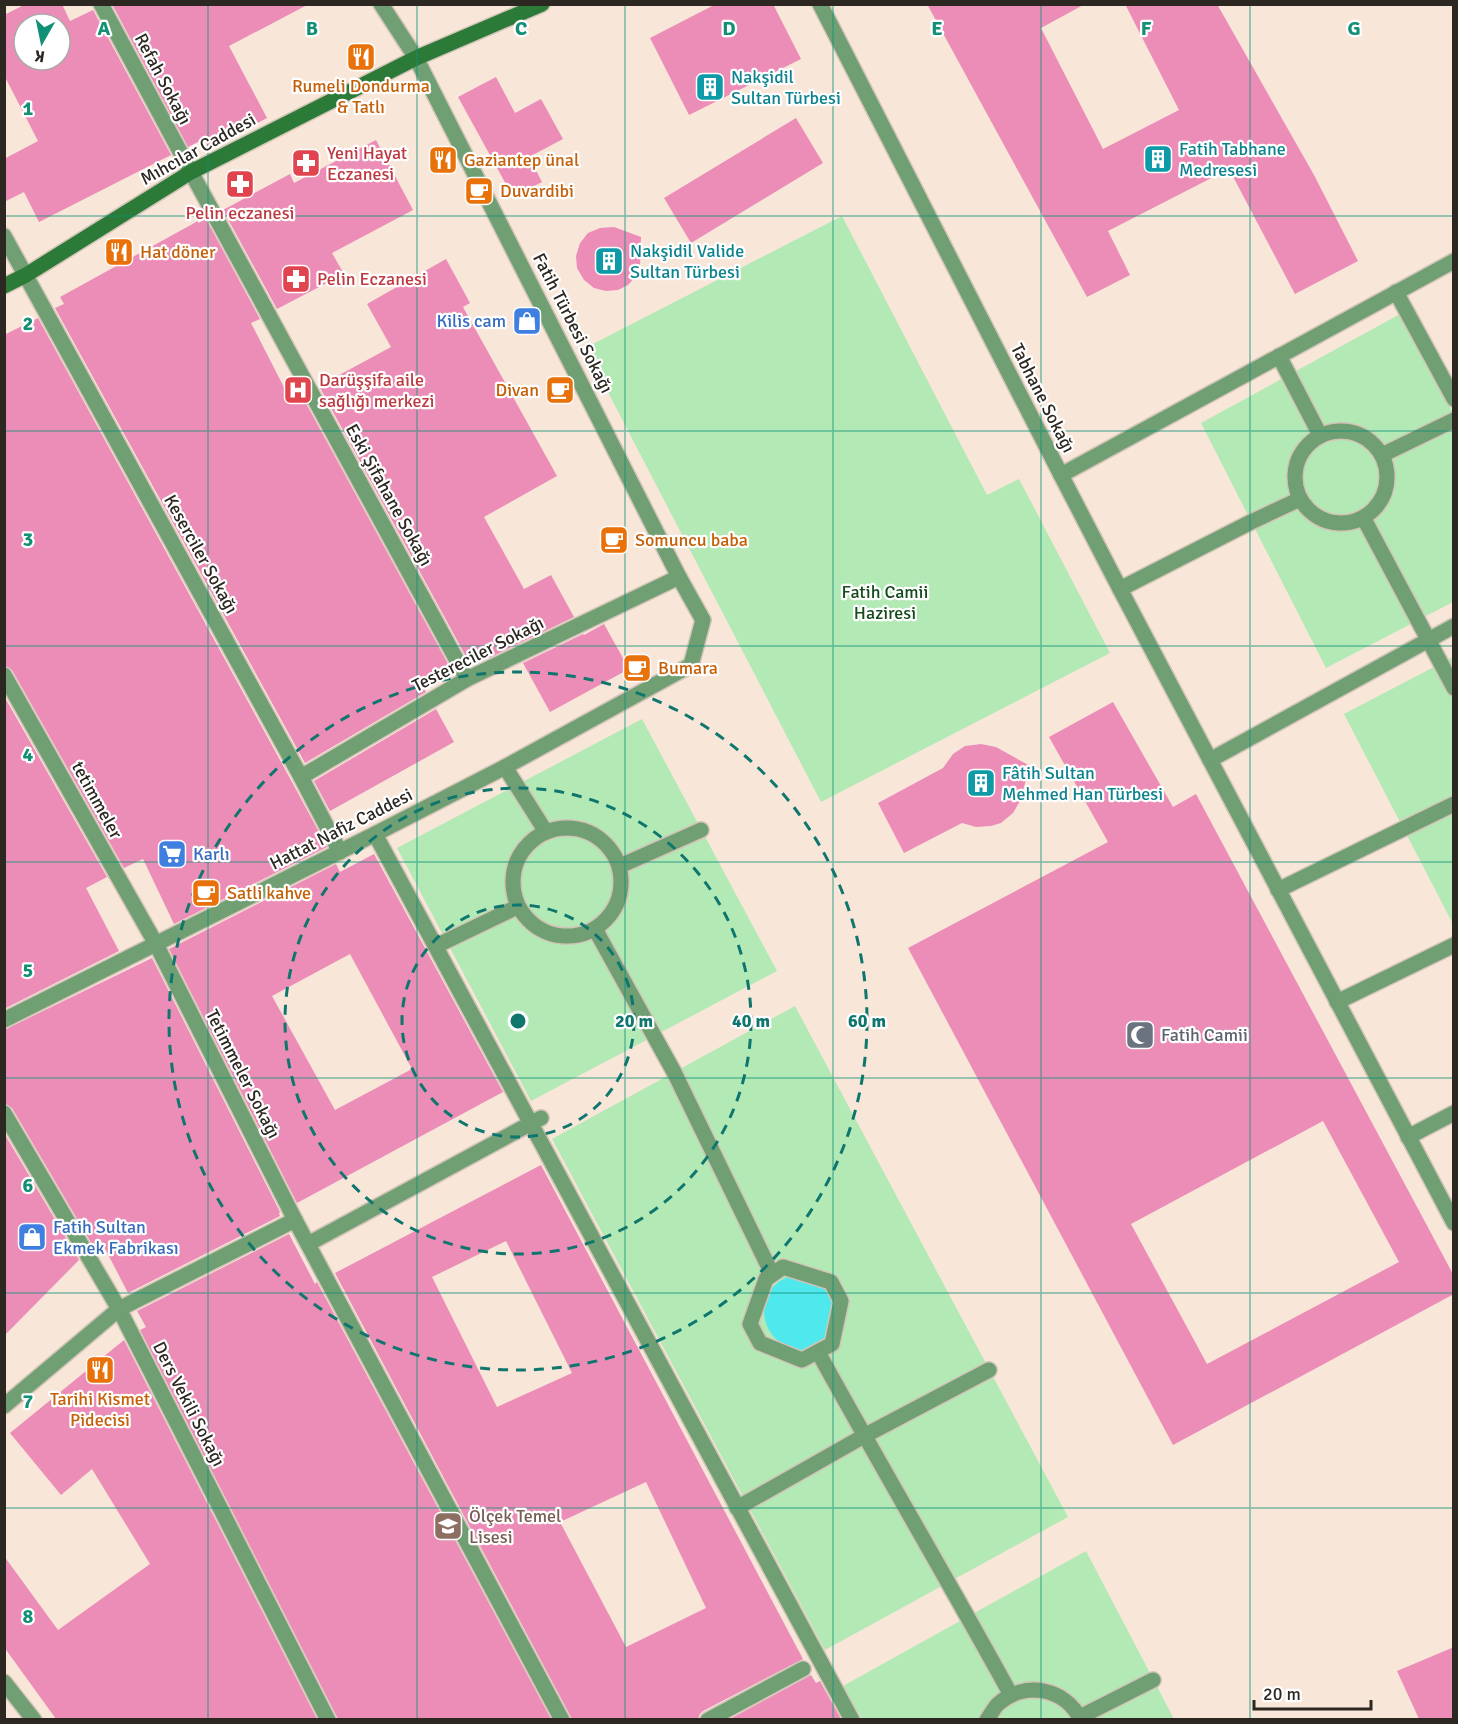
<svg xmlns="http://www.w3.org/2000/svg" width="1458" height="1724" font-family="Signika,sans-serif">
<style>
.green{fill:#b3e9b5}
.water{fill:#4fe8ec}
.building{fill:#ec8db8;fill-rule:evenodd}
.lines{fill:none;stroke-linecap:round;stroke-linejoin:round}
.lane-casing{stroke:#d3c4b8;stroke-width:18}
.street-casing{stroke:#d3c4b8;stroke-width:18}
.secondary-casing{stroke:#d3c4b8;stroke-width:18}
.lane{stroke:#6f9f72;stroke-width:15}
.street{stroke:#6f9f72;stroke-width:15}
.secondary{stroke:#2b7a37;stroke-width:15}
.grid{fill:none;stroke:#119076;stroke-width:1.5;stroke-opacity:0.55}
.ring{fill:none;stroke:#0f766e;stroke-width:3;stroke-dasharray:10 8}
.labels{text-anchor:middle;stroke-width:4.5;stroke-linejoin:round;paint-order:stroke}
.culture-label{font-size:18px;fill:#0d838f;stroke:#fff;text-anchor:start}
.street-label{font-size:18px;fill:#2d2722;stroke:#fff}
.food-label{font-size:18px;fill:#c56008;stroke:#fff;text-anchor:start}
.health-label{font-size:18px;fill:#be3a42;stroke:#fff;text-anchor:start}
.shop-label{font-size:18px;fill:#366cbe;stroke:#fff;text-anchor:start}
.park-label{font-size:18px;fill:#164b1d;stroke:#fff}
.worship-label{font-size:18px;fill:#5b616d;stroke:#fff;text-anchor:start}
.education-label{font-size:18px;fill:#785e54;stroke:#fff;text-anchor:start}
.grid-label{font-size:20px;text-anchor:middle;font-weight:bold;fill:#119076;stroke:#fff;stroke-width:4.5;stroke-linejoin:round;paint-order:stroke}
.centre{fill:#0f766e;stroke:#fff;stroke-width:3}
.ring-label{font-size:18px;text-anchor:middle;font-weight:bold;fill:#0f766e;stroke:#fff;stroke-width:4.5;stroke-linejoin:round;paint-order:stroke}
</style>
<rect width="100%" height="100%" fill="#f8e6d9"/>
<g class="green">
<path d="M842,216l145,279 32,-16 91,174 -289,149 -236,-454z"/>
<path d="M1402,313l51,100v189l-127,66 -125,-245z"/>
<path d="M1453,657v267l-109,-210z"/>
<path d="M642,719l135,252 -246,130 -134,-253z"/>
<path d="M795,1006l273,511 -243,133 -273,-511z"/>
<path d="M1086,1551l88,168h-312l-19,-33z"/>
</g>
<path class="water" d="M793,1274l42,18 -4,46c-7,3 -14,9 -21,11 -6,2 -13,1 -19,-1 -25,-8 -36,-40 -18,-61 6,-6 12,-9 20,-13z"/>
<g class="building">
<path d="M26,4h36l8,17 23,-11 78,145 -132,67 -15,-30 -20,10v-43l34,-18 -34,-66v-60zM24,24h36v36h-36z"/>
<path d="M112,4h197l-80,42 38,72 -58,31 -5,-10 -16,8z"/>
<path d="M716,4h57l28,55 -112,56 -39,-77z"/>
<path d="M927,4h158l-44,24 62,121 76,-39 -54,-106h92l97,171 44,86 -63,33 -66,-125 -121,62 22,44 -43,22z"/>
<path d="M496,77l19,36 26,-14 22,40 -34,18 13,25 -29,15 -55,-100z"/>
<path d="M796,118l27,45 -132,80 -27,-45z"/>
<path d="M376,140l37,70 -81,43 12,21 -67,35 -54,-99 67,-36 4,9z"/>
<path d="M206,219l54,100 -9,4 40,78 11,-5 151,277 -29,15 2,4 -121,71 -250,-455 9,-4 -4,-7 138,-76v2z"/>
<path d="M614,227l27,10 -1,28 -4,11 -8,9 -10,5 -12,1 -12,-3 -10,-8 -7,-12 -1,-12 4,-13 8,-10 12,-5z"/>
<path d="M446,259l24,44 -7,4 94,169 -73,41 40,72 27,-14 23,42 -85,41 -2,-3 -17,9 -151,-278 72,-39 -24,-43z"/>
<path d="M38,318l254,464 35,65 -153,77 -31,-65 -19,9 -112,-198 -8,-5v-330z"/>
<path d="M604,624l25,45 -79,43 -27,-49 60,-29 1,1z"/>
<path d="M4,696l103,181 -21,11 33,63 -115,58z"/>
<path d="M1113,702l60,105 23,-13 258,482v18l-281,151 -265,-497 200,-106 -59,-105zM1323,1121l76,141 -192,102 -76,-140z"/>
<path d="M436,709l18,33 -124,69 -16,-30z"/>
<path d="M981,744l15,3 34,19 -10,35 -7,12 -12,10 -10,3 -15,1 -14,-4 -58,30 -26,-50 65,-35 10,-14 12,-8z"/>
<path d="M374,854l129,238 -206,111 -128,-254 167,-85 4,8zM350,954l62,115 -77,41 -63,-114z"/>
<path d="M152,958l128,254 -1,1 1,3 -152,77 -28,-54 -7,7 -81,-138 -8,-5v-73z"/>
<path d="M4,1133l75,127 -75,76z"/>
<path d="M541,1165l262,494 -100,52 -3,3 -2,5h-126l-237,-446zM506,1241l66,132 -75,34 -65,-130zM646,1482l60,126 -80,39 -66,-125z"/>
<path d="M289,1234l26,50 2,-2 234,437h-213l-198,-389 6,-3 -9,-16z"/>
<path d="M124,1340l193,379h-261l-52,-72v-91l54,74 92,-66 -58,-95 -31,26 -51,-62z"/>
<path d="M1454,1647v72h-35l-22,-48z"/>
<path d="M811,1675l5,8 4,-2 21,38h-111z"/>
</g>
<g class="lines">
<g class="lane-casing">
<path id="lane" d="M820,4l241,471"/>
</g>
<g class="street-casing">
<g id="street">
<path d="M101,4l90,168 276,507"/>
<path d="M4,236l297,541 39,75"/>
<path d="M1396,292l58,107"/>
<path d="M1279,356l41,79"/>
<circle cx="1341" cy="477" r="46"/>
<path d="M1382,455l72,-35"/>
<path d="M1300,499l-49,23 -131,67 -59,-114 393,-214"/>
<path d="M1364,519l90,169"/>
<path d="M1120,589l334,634"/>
<path d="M4,675l152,269 139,276 267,500"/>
<path d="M1210,760l244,-134"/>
<path d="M505,767l41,65"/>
<path d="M301,777l166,-98 212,-102"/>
<circle cx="567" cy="882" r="54"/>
<path d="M375,834l477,886"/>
<path d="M620,866l81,-36"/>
<path d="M1278,890l176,-86"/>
<path d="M595,929l79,143 98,202"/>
<path d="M436,946l81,-39"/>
<path d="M1337,1002l117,-57"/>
<path d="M4,1020l371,-186 130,-67 186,-102 12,-45 -24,-43 -263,-519 -35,-54"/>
<path d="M4,1113l115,196 209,411"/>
<path d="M1408,1137l46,-24"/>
<path d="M308,1244l233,-126"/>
<path d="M783,1267l48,15 10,19 -9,43 -30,16 -42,-17 -10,-19 16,-45z"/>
<path d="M818,1352c63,115 130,228 193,343"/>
<path d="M4,1406l115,-97 176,-89"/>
<path d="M737,1508l127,-72 125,-66"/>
<path d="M4,1682l30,38"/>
<path d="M1080,1717l73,-37"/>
<path d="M708,1720l95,-51"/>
<path d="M987,1720c4,-6 7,-12 11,-16 27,-24 67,-16 83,16"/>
</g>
</g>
<g class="secondary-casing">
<path id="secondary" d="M4,286l22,-11 165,-103 225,-114 126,-54"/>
</g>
<use href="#lane" class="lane"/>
<use href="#street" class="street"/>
<use href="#secondary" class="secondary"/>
</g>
<path class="grid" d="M208,4v1716M417,4v1716M625,4v1716M833,4v1716M1041,4v1716M1250,4v1716M4,216h1450M4,431h1450M4,646h1450M4,862h1450M4,1078h1450M4,1293h1450M4,1508h1450"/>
<g class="ring">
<circle cx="518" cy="1021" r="116"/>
<circle cx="518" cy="1021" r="233"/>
<circle cx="518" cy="1021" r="349"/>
</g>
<defs>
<g id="restaurant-square" transform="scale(1.5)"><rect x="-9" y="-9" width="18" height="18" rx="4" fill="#e8710a" stroke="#fff"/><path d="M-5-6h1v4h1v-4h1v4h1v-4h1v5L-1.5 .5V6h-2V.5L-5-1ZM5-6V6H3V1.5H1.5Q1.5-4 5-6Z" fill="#fff"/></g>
<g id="building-square" transform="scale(1.5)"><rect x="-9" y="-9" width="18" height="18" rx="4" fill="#0f9aa8" stroke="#fff"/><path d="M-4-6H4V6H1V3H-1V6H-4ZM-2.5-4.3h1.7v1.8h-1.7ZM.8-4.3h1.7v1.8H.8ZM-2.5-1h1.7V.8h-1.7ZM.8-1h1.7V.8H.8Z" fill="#fff"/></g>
<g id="pharmacy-square" transform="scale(1.5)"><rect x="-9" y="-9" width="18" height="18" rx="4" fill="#e0444e" stroke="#fff"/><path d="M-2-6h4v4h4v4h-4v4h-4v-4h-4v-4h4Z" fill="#fff"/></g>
<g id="cafe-square" transform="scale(1.5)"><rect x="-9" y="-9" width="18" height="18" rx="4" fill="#e8710a" stroke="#fff"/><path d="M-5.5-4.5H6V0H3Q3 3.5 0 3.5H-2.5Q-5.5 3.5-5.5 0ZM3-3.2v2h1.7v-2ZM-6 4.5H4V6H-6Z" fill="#fff"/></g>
<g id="shop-square" transform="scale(1.5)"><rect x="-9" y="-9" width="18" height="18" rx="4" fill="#3f7fe0" stroke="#fff"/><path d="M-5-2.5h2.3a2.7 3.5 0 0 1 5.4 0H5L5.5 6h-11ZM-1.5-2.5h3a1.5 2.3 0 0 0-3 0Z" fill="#fff"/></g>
<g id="hospital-square" transform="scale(1.5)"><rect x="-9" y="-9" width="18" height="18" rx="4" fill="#e0444e" stroke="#fff"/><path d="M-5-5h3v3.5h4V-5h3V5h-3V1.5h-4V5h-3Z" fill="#fff"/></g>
<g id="supermarket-square" transform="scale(1.5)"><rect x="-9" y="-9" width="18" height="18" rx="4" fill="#3f7fe0" stroke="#fff"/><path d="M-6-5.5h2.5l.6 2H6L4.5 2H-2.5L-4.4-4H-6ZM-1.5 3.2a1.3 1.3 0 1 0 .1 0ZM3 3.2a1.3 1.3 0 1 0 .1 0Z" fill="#fff"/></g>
<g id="mosque-square" transform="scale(1.5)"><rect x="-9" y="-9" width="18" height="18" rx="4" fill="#6b7280" stroke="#fff"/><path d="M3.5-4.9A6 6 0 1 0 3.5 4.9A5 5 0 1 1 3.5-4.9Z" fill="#fff"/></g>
<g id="school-square" transform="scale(1.5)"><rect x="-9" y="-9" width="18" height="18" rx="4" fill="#8d6e63" stroke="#fff"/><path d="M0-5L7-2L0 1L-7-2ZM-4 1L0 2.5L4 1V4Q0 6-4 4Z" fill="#fff"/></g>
</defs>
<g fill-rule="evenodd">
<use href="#restaurant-square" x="361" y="57"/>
<use href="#building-square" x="710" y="87"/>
<use href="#building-square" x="1158" y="159"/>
<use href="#restaurant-square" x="443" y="160"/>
<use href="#pharmacy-square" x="306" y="163"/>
<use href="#pharmacy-square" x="240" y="184"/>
<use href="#cafe-square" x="479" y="191"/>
<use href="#restaurant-square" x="119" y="252"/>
<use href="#building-square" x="609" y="261"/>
<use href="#pharmacy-square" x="296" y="279"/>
<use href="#shop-square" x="527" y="321"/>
<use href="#hospital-square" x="298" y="390"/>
<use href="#cafe-square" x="560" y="390"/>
<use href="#cafe-square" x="614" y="540"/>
<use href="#cafe-square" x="637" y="668"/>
<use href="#building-square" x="981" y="783"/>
<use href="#supermarket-square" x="172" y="854"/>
<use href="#cafe-square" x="206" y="893"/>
<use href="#mosque-square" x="1140" y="1035"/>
<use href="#shop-square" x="32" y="1237"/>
<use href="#restaurant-square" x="100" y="1370"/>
<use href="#school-square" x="448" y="1526"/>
</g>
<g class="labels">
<g class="culture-label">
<text x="731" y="83">Nakşidil<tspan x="731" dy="21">Sultan Türbesi</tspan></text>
<text x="1179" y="155">Fatih Tabhane<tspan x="1179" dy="21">Medresesi</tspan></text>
<text x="630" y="257">Nakşidil Valide<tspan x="630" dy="21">Sultan Türbesi</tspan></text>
<text x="1002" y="779">Fâtih Sultan<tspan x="1002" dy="21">Mehmed Han Türbesi</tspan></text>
</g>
<g class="street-label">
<text transform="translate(163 79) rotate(62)" y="6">Refah Sokağı</text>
<text transform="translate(198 149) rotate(-29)" y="6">Mıhcılar Caddesi</text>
<text transform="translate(573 323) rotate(63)" y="6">Fatih Türbesi Sokağı</text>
<text transform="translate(1043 398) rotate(63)" y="6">Tabhane Sokağı</text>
<text transform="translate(389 495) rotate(61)" y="6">Eski Şifahane Sokağı</text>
<text transform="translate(201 554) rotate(61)" y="6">Keserciler Sokağı</text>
<text transform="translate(478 654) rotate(-27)" y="6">Testereciler Sokağı</text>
<text transform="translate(97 800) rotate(61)" y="6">tetimmeler</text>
<text transform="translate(341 829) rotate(-27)" y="6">Hattat Nafiz Caddesi</text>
<text transform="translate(243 1074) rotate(63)" y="6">Tetimmeler Sokağı</text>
<text transform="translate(189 1404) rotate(63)" y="6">Ders Vekili Sokağı</text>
</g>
<g class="food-label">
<text x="361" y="92" text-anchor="middle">Rumeli Dondurma<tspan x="361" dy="21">&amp; Tatlı</tspan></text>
<text x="464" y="166">Gaziantep ünal</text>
<text x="500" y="197">Duvardibi</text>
<text x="140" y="258">Hat döner</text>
<text x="539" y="396" text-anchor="end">Divan</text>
<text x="635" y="546">Somuncu baba</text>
<text x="658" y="674">Bumara</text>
<text x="227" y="899">Satli kahve</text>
<text x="100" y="1405" text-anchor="middle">Tarihi Kismet<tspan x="100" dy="21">Pidecisi</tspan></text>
</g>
<g class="health-label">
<text x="327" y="159">Yeni Hayat<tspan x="327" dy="21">Eczanesi</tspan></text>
<text x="240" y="219" text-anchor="middle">Pelin eczanesi</text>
<text x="317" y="285">Pelin Eczanesi</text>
<text x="319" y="386">Darüşşifa aile<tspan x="319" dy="21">sağlığı merkezi</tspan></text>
</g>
<g class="shop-label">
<text x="506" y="327" text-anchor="end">Kilis cam</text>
<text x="193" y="860">Karlı</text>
<text x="53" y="1233">Fatih Sultan<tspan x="53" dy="21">Ekmek Fabrikası</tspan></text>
</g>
<g class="park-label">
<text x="885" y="598">Fatih Camii<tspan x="885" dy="21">Haziresi</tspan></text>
</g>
<g class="worship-label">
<text x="1161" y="1041">Fatih Camii</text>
</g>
<g class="education-label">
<text x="469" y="1522">Ölçek Temel<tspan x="469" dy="21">Lisesi</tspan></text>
</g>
</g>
<g class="grid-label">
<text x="104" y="35">A</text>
<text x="312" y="35">B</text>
<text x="521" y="35">C</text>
<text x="729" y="35">D</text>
<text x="937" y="35">E</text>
<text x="1146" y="35">F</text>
<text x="1354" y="35">G</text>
<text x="28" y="115">1</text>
<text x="28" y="330">2</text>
<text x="28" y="546">3</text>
<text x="28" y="761">4</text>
<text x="28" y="977">5</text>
<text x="28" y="1192">6</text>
<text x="28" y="1408">7</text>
<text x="28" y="1623">8</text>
</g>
<circle cx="518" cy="1021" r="9" class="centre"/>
<g class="ring-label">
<text x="634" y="1027">20 m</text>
<text x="751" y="1027">40 m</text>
<text x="867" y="1027">60 m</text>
</g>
<rect width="1458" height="1724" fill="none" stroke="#2d2722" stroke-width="12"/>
<g transform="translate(42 42) rotate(189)"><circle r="28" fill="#ffffff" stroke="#aba9a7" stroke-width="1.5"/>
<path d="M0-4.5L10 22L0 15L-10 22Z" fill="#119076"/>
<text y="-9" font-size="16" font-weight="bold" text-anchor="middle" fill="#2d2722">K</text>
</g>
<path d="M1254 1700v9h117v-9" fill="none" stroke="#2d2722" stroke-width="3"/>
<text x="1263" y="1700" font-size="18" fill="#2d2722" stroke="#ffffff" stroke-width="4.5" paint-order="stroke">20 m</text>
</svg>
